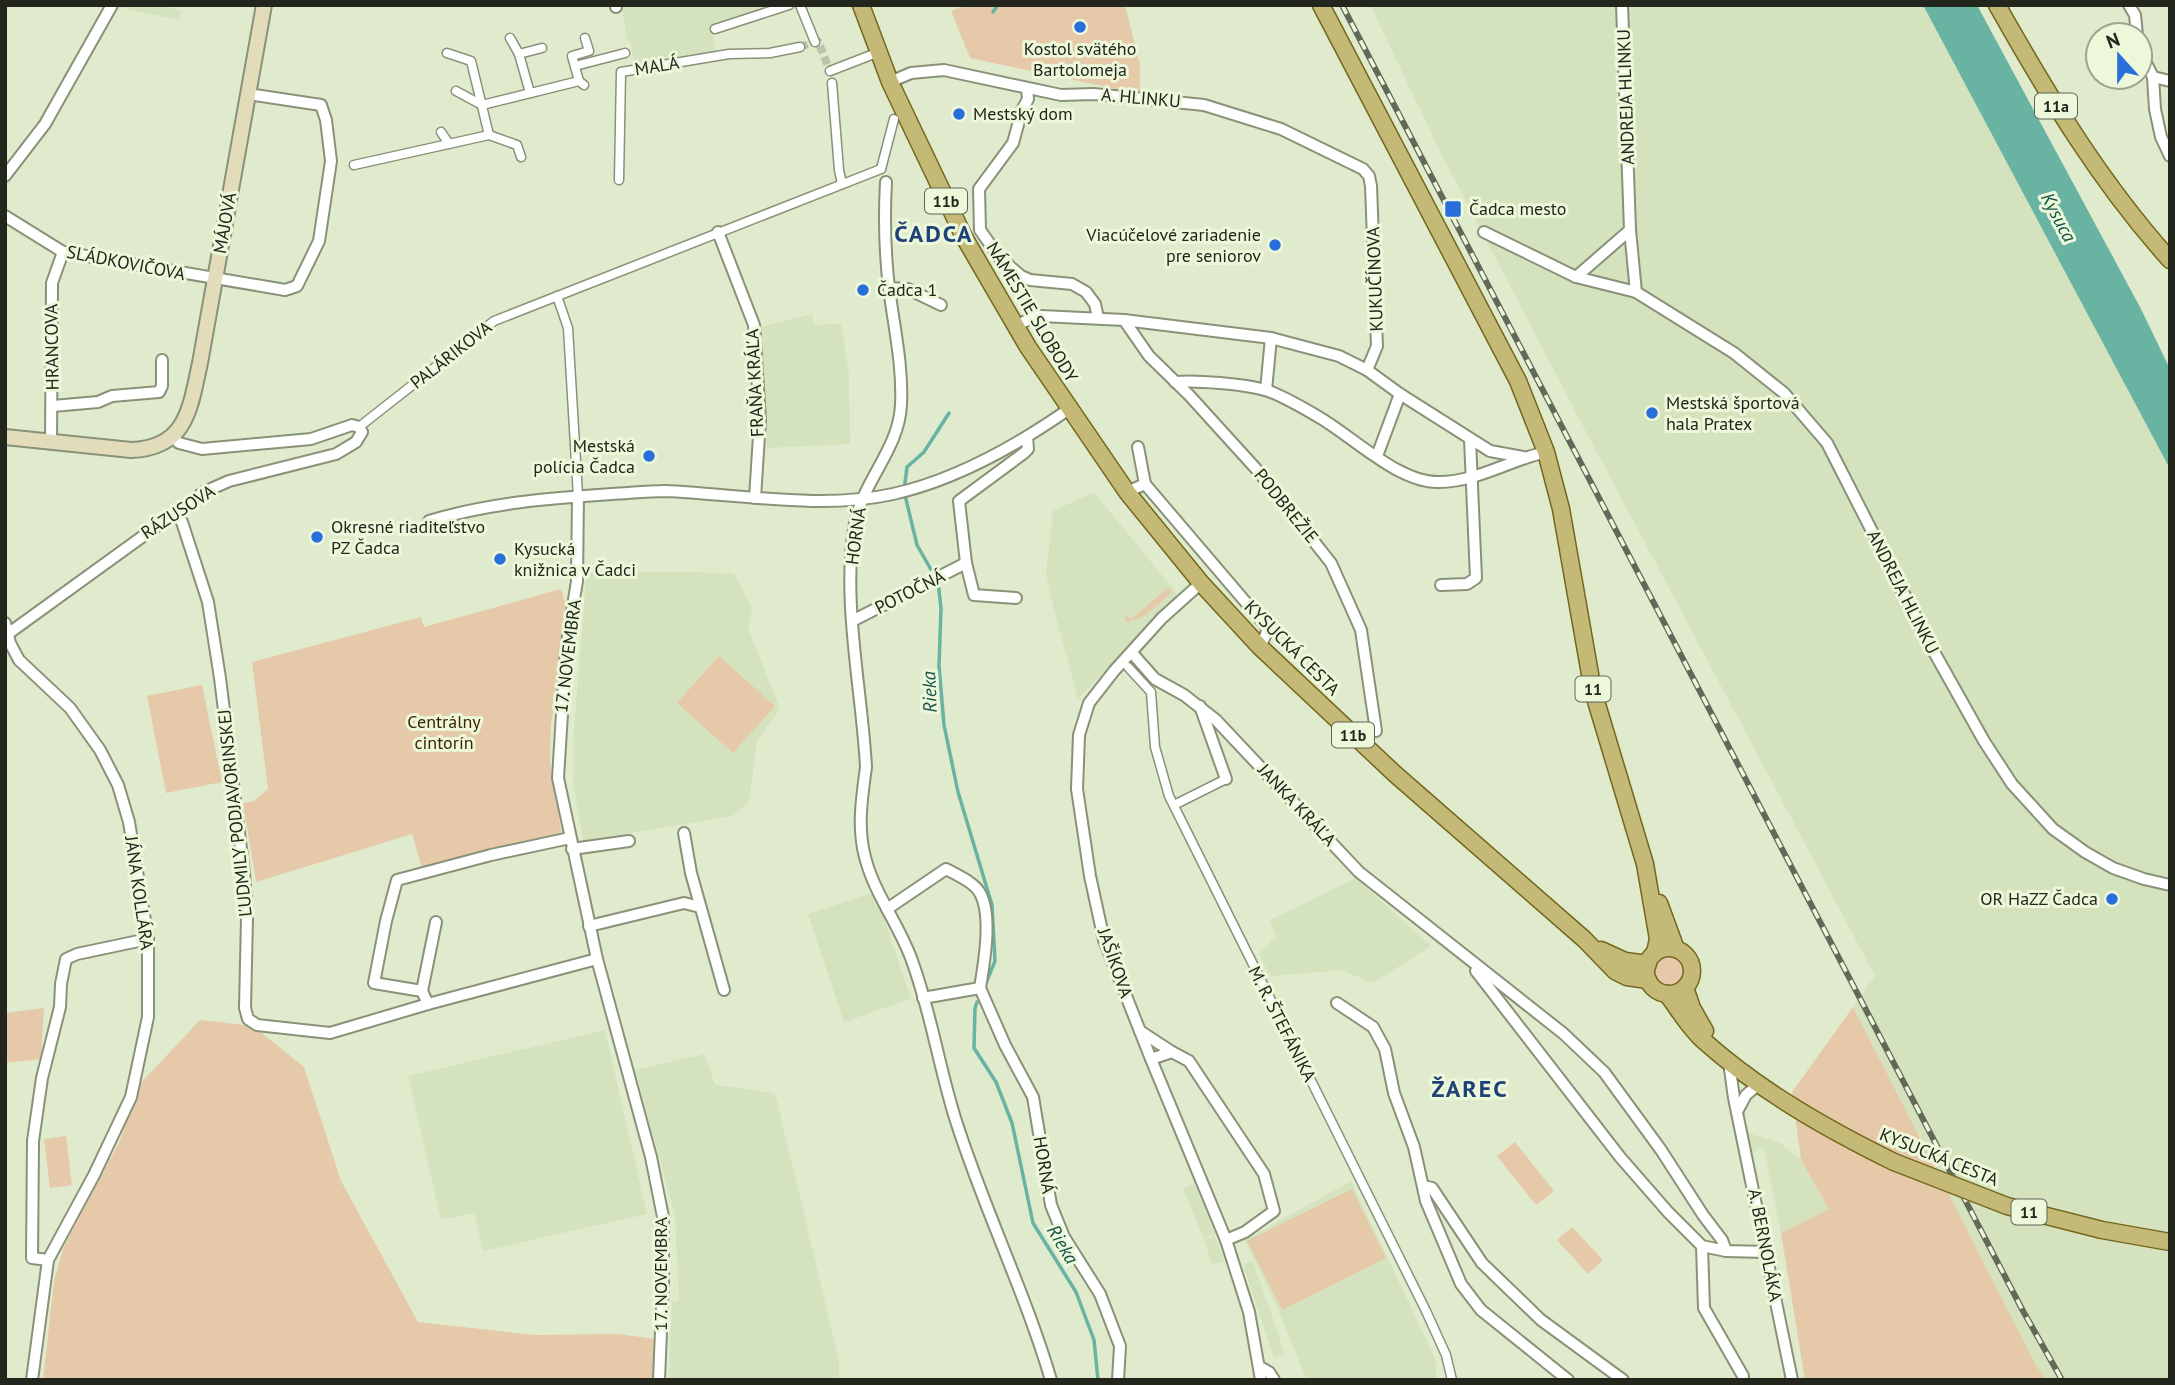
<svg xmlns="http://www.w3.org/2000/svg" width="2175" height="1385" font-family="'PT Sans',sans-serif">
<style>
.built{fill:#d4e2be}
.green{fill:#e6c9a8}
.water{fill:#68b3a2}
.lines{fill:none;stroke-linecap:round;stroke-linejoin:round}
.stream{stroke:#68b3a2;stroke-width:3.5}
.pedestrian-tunnel{stroke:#bac4aa;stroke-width:8;stroke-dasharray:8 4;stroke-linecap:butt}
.pedestrian-casing{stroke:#889278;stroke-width:11}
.minor-casing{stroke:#889278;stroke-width:14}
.secondary-casing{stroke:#889278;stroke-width:18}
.primary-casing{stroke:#73671d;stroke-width:19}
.pedestrian{stroke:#fff;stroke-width:8}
.minor{stroke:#fff;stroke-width:10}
.secondary{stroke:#e2dcbb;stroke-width:14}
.primary{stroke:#c5b977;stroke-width:16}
.rail-casing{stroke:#626958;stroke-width:6}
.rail{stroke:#edf8db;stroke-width:3.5;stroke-dasharray:10;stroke-linecap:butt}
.primary-bridge-casing{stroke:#73671d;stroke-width:19;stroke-linecap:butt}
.primary-bridge{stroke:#c5b977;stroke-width:16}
.poi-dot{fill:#296fdc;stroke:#edf8db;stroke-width:2.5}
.labels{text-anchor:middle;stroke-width:6;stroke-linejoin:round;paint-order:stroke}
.shield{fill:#edf8db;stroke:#5f6555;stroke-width:2}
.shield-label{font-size:16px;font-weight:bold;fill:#22261c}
.poi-label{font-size:18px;fill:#22261c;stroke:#edf8db;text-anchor:start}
.street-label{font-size:18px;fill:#22261c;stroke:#edf8db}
.park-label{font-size:18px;fill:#3f2400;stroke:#edf8db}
.water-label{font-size:19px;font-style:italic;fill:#145348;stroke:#edf8db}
.district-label{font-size:24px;font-weight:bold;letter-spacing:2px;fill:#1f4177;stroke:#edf8db}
</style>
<rect width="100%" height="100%" fill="#e0ebce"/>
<g class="built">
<path d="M123,5h34l24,5 -2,10 -57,-12z"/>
<path d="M622,5h181l-26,10 -65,17 4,20 -81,14 -5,-25h-3z"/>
<path d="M1370,5h553l247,464v911h-123l-10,-13 -184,-360 22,-31 -291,-548 -143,-275z"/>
<path d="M812,314l2,11 27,-1 8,50 1,70 -83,4 -7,-121z"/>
<path d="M1094,492l84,103 -100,104 -25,-93 -7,-32 7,-63z"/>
<path d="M590,571l144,2 18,36 -4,19 32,81 -23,32 -8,61 -17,14 -149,25 -10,-59 1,-53 12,-148z"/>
<path d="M1356,878l75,68 -58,37 -32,-13 -71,6 -11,-22 17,-18 -6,-16z"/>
<path d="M875,892l36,107 -67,23 -36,-108z"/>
<path d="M605,1030l42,184 -164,37 -9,-38 -33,7 -33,-144z"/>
<path d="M705,1054l10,31 60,8 64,267v20h-170l3,-78 7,-1 -4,-86 -40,-145z"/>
<path d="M1748,1133l32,10 21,17 28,49 -48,24 -17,-83 -5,-2 -8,5z"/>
<path d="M1351,1181l84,177 2,22h-130l-27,-66 -35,-74z"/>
<path d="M1194,1183l21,51 -11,5 -21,-50z"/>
<path d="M1215,1236l9,25 -12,4 -8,-25z"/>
<path d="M1253,1261l32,93 -11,4 -31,-93z"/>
</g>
<g class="green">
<path d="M966,5h159l15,59v30l-170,-36 -19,-47z"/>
<path d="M1168,588l4,4 -26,23 -20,8 -2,-8 7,4z"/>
<path d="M561,589l6,20 -16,117 -1,37 12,72 -140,33 -10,-34 -156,48 -13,-79 11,-2 14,-12 -16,-127 169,-45 3,10z"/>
<path d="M719,656l56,50 -42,47 -56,-50z"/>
<path d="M202,685l20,97 -56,11 -19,-97z"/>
<circle cx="1669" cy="971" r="14"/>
<path d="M1853,1007l184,360 10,13h-242l-24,-147 48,-24 -28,-49 -9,-68z"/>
<path d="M44,1008l-3,51 -36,4v-50z"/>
<path d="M200,1020l53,6 51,41 37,114 77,141 117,13 83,-1 38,5 -4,41h-609l11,-99 10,-35 55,-103 21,-59z"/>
<path d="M66,1136l6,49 -22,3 -6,-49z"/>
<path d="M1515,1142l39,49 -18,14 -39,-49z"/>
<path d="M1352,1189l34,69 -104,52 -35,-69z"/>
<path d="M1572,1227l31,33 -15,14 -31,-34z"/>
</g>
<path class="water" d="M1923,5h54l164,304 29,60v100z"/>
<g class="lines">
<g class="stream">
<path d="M993,12l5,-7"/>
<path d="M949,413l-25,39 -17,15 -3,24 13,54 21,37 3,26 -2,58 5,59 14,67 34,113 3,56 -9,22"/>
<path d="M977,1002l-2,6 -1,40 22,34 16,41 21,100 43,69 18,48 4,40"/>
</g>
<path class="pedestrian-tunnel" d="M800,47l18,-6 12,30 2,12"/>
<g class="pedestrian-casing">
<g id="pedestrian">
<path d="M800,5l15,37"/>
<path d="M715,29l74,-24"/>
<path d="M510,38l9,16 11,39"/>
<path d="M447,53l24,8 18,74 28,10 4,12"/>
<path d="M519,54l23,-6"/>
<path d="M575,66l50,-13"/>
<path d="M830,71l49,-19"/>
<path d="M579,81l-7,-25 17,-5 -4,-13"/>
<path d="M832,83l7,87 3,14"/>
<path d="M456,91l26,14 97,-24 5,4"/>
<path d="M441,132l8,12"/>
<path d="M354,165l135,-30"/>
<path d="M881,169l13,-50"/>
<path d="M619,180l2,-108 108,-18 41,-1 30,-6"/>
<path d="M557,296l11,32 10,168"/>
<path d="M359,427l135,-106 387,-152"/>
<path d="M1128,667l23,25 4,55 14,49 257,515 20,44 6,25"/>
<path d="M1174,805l52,-26"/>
</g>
</g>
<g class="minor-casing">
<g id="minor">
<path d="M616,5v2"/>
<path d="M1622,5l8,225 6,62"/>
<path d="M2129,5l6,10 2,20"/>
<path d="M2140,51l13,26 2,32 6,28 9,19"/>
<path d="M2153,77l17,4"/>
<path d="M890,82l21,-9 33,-3 117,25 33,-1 110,11 77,24 82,40 6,7 2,10 6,160 -10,24"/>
<path d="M1027,89l1,10 -6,11 -9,33 -34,46 1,41 19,27 22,19 9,4 42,4 14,8 9,12 3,14"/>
<path d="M5,176l40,-52 67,-119"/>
<path d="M886,182c-2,35 -1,71 3,106 5,39 14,78 12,117 -2,44 -38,76 -46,118 -14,75 7,167 11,244 -4,30 -9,60 -1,90 9,36 33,66 46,101 20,53 28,110 45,163 28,88 69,171 95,259"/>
<path d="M5,216l58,36 222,38 12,-4 22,-45 12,-80 -5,-41 -5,-15 -73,-11"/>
<path d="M718,232l36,93 6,95 -5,78"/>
<path d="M1484,232l92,45 60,15 98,61 50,40 43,50 102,200 55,98 28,43 41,45 32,23 28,16 31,11 26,6"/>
<path d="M1576,277l54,-47"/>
<path d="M889,288l19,1 33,16"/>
<path d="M1124,320l25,36 40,39 69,76 73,92 30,67 15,101"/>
<path d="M1015,326l17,-8 9,-2 83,4 147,18 68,18 28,14 33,24 90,57 33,6"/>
<path d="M1175,382c21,-2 69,2 90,8 17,5 42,20 57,29 33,20 78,64 117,63 37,0 71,-22 107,-30"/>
<path d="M1266,390l5,-52"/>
<path d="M53,406l45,-4 14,-6 47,-4 3,-6v-26"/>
<path d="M51,443l1,-160 11,-31"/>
<path d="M1138,447l7,37"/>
<path d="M1377,456l23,-62"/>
<path d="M1127,492l18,-8 121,142 1,6 -7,15"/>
<path d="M578,496l-1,85 -11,68 -8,129 39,181 54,198 12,60v65l-4,98"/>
<path d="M175,512l7,10 26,80 12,76 24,195 3,45 -2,90 3,11 9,6 73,8 98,-29 169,-45"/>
<path d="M429,521c60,-18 121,-23 183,-27 18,-1 36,-3 53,-3 73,3 156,19 228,3 63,-14 123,-48 176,-85"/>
<path d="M966,563l8,32 42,3"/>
<path d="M1201,583l-39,35 -48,53 -25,32 -10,32 -2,54 13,87 14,64 47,119 75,181 23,72 12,68"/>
<path d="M1441,585l26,-1 9,-6 -6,-139"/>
<path d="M854,620l112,-57 -7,-62 65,-48 4,-4 -1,-12"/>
<path d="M5,623l5,20 9,17 51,48 30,42 18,35 11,37 19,117v78l-17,80 -37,78 -46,85 -16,120"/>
<path d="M5,636l199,-144 25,-11 107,-27 20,-12 6,-10 -3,-5 -7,-2 -41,14 -109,10 -23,-6 -6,-6"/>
<path d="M1132,653l23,26 29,16 32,25 143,152 205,162 40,38 57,78 42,65 19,25 4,11"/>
<path d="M1200,706l26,73"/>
<path d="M684,833l7,40 33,117"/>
<path d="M572,849l57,-8"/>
<path d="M887,909l59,-40c11,6 30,14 35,26 11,23 3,69 -1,93"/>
<path d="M589,926l95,-23 16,4"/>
<path d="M1476,971l144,186 48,55 34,34 24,5 40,1"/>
<path d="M422,991l14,-69"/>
<path d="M923,998l57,-10 25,57 28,52 18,108 13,32 36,57 20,52 -2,34"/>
<path d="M1337,1003l36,24 12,22 9,44 20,54 12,54 35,83 20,26 87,70"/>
<path d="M428,1004l-6,-13 -48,-8 12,-62 11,-41 94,-25 79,-17"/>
<path d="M1140,1031l32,21"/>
<path d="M1151,1059l21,-7 17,9 75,113 10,37 -29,21 -19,8"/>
<path d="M1729,1062l5,36 58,282"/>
<path d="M1738,1110l8,-15 13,-11"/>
<path d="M1423,1186l9,2 50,75 59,57 82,60"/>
<path d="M1702,1246l2,62 39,68"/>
<path d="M48,1260l-16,-2 1,-117 9,-63 18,-71 1,-23 5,-25 11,-5 71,-15"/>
<path d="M1260,1367l9,5 5,8"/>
</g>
</g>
<g class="secondary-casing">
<path id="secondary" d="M5,437l126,13c56,-2 59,-42 69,-87l64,-358"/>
</g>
<g class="primary-casing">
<g id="primary">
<path d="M861,5l29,77 74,155 64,110 99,145 74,91 59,64 135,127 189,165 31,32 12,6 21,3"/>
<path d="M1321,5l197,376 28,71 15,57 32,182 52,173 13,75 -3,14"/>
<path d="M1997,5c52,92 103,177 173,255"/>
<path d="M1659,903l17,46"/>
<circle cx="1669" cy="971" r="23"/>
<path d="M1601,950l24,11 23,3"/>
<path d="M1685,988l7,20 13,23"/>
<path d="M1667,994c12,16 22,34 37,47 56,50 123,88 190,121"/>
</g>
</g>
<use href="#pedestrian" class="pedestrian"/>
<use href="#minor" class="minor"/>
<use href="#secondary" class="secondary"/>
<use href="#primary" class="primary"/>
<g class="rail-casing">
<path id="rail" d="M1342,5l681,1306 39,69"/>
</g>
<use href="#rail" class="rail"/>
<g class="primary-bridge-casing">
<path id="primary-bridge" d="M1894,1162l113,44 95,24 68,12"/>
</g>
<use href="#primary-bridge" class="primary-bridge"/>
</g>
<g class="poi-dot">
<circle cx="1080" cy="27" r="7"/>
<circle cx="959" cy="114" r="7"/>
<rect x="1444" y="200" width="18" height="18" rx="3.5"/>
<circle cx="1275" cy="245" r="7"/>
<circle cx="863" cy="290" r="7"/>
<circle cx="1652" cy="413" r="7"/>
<circle cx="649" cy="456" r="7"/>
<circle cx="317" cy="537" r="7"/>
<circle cx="500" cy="559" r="7"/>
<circle cx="2112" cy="899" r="7"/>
</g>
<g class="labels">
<g class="shield">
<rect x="2035" y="93.5" width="42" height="25" rx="5"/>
<rect x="925" y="188.5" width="42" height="25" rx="5"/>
<rect x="1575.5" y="676.5" width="35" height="25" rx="5"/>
<rect x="1332" y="722.5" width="42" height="25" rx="5"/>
<rect x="2011.5" y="1199.5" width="35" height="25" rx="5"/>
</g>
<g class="shield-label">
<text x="2056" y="112">11a</text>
<text x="946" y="207">11b</text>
<text x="1593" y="695">11</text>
<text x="1353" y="741">11b</text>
<text x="2029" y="1218">11</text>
</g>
<g class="poi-label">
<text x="1080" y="55" text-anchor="middle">Kostol svätého<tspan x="1080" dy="21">Bartolomeja</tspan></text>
<text x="973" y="120">Mestský dom</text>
<text x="1469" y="215">Čadca mesto</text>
<text x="1261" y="241" text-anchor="end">Viacúčelové zariadenie<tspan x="1261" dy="21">pre seniorov</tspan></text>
<text x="877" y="296">Čadca 1</text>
<text x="1666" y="409">Mestská športová<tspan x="1666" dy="21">hala Pratex</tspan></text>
<text x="635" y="452" text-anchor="end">Mestská<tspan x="635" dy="21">polícia Čadca</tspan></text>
<text x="331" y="533">Okresné riaditeľstvo<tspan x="331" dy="21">PZ Čadca</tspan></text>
<text x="514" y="555">Kysucká<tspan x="514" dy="21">knižnica v Čadci</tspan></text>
<text x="2098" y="905" text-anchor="end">OR HaZZ Čadca</text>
</g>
<g class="street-label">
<text transform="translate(657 66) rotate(-9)" y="6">MALÁ</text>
<text transform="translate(1626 97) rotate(-92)" y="6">ANDREJA HLINKU</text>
<text transform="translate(1141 98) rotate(5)" y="6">A. HLINKU</text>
<text transform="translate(225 223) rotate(-80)" y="6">MÁJOVÁ</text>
<text transform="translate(126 263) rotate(11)" y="6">SLÁDKOVIČOVA</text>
<text transform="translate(1375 279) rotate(-92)" y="6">KUKUČÍNOVA</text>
<text transform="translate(1032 312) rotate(59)" y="6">NÁMESTIE SLOBODY</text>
<text transform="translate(52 347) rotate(-91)" y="6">HRANCOVA</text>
<text transform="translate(451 355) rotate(-38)" y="6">PALÁRIKOVA</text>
<text transform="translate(755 383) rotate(-93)" y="6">FRAŇA KRÁĽA</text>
<text transform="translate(1286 506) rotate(51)" y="6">PODBREŽIE</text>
<text transform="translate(178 512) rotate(-33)" y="6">RÁZUSOVA</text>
<text transform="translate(856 536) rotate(-82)" y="6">HORNÁ</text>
<text transform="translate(910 592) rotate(-27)" y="6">POTOČNÁ</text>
<text transform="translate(1903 592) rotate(63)" y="6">ANDREJA HLINKU</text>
<text transform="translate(1292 648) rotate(45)" y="6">KYSUCKÁ CESTA</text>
<text transform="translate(568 656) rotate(-83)" y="6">17. NOVEMBRA</text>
<text transform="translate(1297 805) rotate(47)" y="6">JANKA KRÁĽA</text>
<text transform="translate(235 813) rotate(-96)" y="6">ĽUDMILY PODJAVORINSKEJ</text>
<text transform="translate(139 893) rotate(82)" y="6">JÁNA KOLLÁRA</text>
<text transform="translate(1115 963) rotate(71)" y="6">JAŠÍKOVA</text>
<text transform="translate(1282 1024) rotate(63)" y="6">M. R. ŠTEFÁNIKA</text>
<text transform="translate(1939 1157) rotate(22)" y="6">KYSUCKÁ CESTA</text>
<text transform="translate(1044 1165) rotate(81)" y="6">HORNÁ</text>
<text transform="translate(1765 1245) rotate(79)" y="6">A. BERNOLÁKA</text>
<text transform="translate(661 1274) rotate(-90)" y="6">17. NOVEMBRA</text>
</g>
<g class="park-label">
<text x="444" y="728">Centrálny<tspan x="444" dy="21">cintorín</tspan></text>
</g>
<g class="water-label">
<text transform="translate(2059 217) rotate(62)" y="7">Kysuca</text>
<text transform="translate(929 692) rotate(-92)" y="7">Rieka</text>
<text transform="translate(1063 1244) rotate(59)" y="7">Rieka</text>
</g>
<g class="district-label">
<text x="934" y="242">ČADCA</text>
<text x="1470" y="1097">ŽAREC</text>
</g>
</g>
<rect width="2175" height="1385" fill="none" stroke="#22261c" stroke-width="14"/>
<g transform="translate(2119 56) rotate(339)"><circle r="33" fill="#edf8db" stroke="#9ca48f" stroke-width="2"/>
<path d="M0-5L12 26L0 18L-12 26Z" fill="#296fdc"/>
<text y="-10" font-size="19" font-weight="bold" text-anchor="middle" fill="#22261c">N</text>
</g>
</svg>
